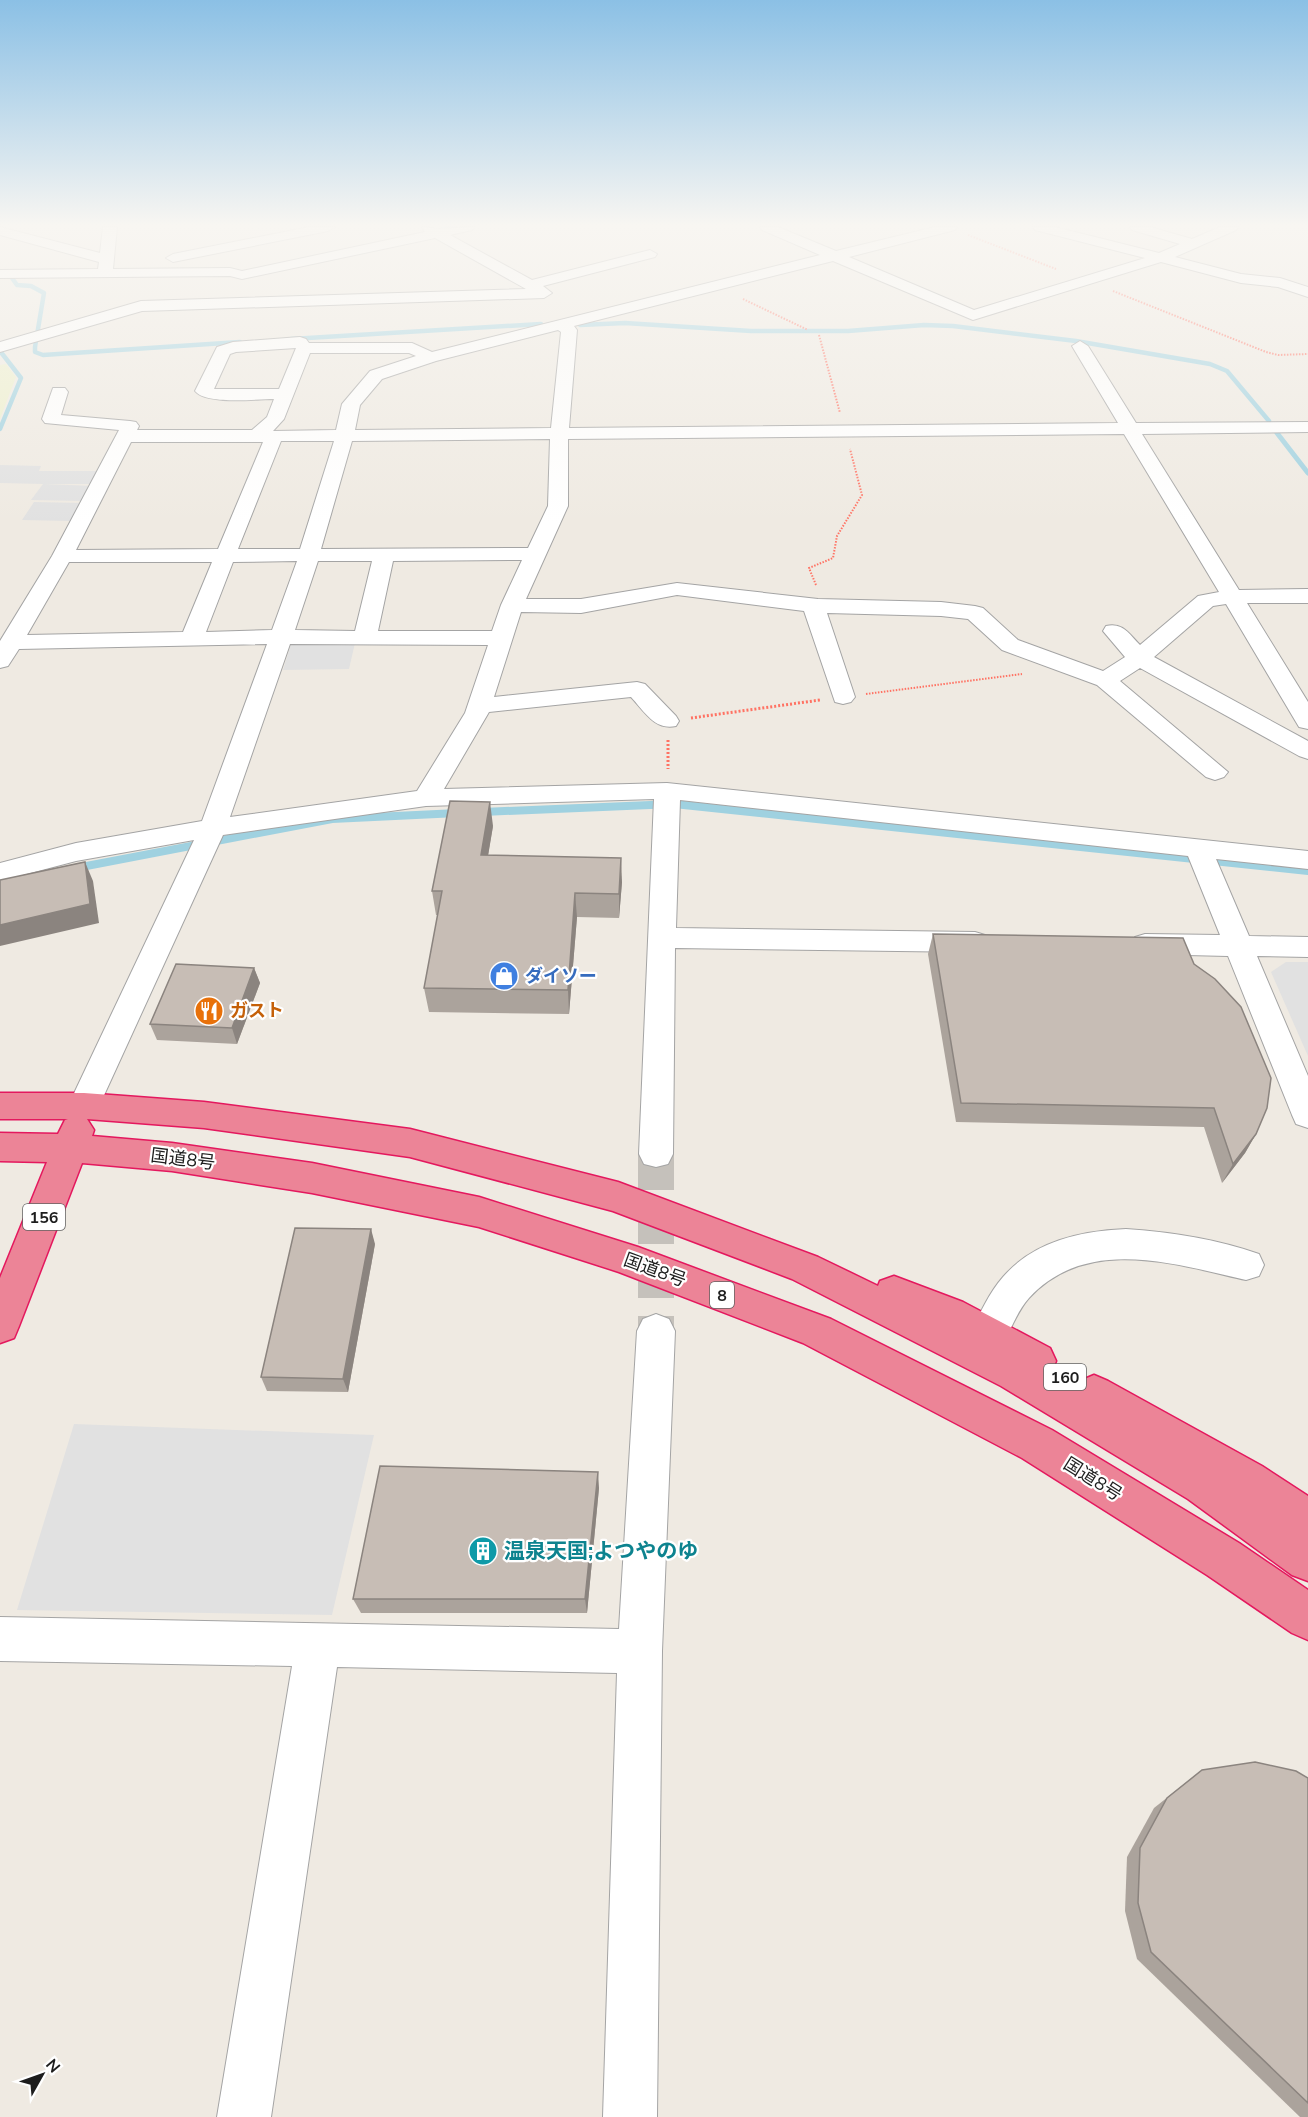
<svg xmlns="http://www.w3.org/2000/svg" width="1308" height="2117" font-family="'Nunito Sans','Noto Sans JP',sans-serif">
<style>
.farmland{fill:#edefcb}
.parking{fill:#e1e1e1}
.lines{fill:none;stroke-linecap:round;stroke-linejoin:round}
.stream-far2{stroke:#9fd1e0;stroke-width:4.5}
.stream-far1{stroke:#9fd1e0;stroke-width:5}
.stream{stroke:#9fd1e0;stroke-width:8}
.minor-tunnel{stroke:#c5c1bb;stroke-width:36;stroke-dasharray:36 18;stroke-linecap:butt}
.minor-casing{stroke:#a4a4a4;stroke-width:2}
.highway-casing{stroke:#e4185e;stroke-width:3}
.path-far1{stroke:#ff7263;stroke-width:2;stroke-dasharray:1.5 1.5;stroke-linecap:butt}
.path{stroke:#ff7263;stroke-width:3;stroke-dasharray:2 2;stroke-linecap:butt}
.minor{fill:#fff;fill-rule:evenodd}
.highway{fill:#ec8497;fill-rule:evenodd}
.wall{fill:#aba39c}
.shaded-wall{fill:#8b847f}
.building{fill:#c7bdb5;stroke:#8b847f;stroke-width:1.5}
.labels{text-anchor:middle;stroke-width:4.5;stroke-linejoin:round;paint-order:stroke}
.shield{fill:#fff;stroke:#616161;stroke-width:1.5}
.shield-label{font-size:16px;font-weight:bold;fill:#1d1d1d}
.shop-label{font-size:18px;font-weight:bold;fill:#366cbe;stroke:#fff;text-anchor:start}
.food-label{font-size:18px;font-weight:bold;fill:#c56008;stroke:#fff;text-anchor:start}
.street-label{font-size:18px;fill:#1d1d1d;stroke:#fff}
.near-culture-label{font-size:21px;font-weight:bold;fill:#0d838f;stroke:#fff;text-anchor:start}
</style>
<rect width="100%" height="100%" fill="#efeae2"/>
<path class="farmland" d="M6,364l10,13 -16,42v-54z"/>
<g class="parking">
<path d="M0,465l41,1 -2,5h62l-8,13h-49l49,2 -10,15 -52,-1 12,-16 -43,-1z"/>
<path d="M34,502l49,1 -12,18 -49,-1z"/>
<path d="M355,643l-6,26 -66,1 8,-26z"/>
<path d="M1286,962h22v94l-37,-84z"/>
<path d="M74,1424l300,11 -42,180 -315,-5z"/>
</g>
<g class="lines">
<g class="stream-far2">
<path d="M434,231l21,-4"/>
<path d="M12,278l5,7 14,1 13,7 -9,54v5l8,3 197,-13"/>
<path d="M580,325l45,-2 126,8h97l76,-6 29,1 123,15 134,23 17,7 42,50"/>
<path d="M291,339l250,-15"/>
<path d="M0,351l21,27 -21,51"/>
</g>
<path class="stream-far1" d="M1277,433l31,40"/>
<g class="stream">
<path d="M483,812l191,-8 634,67"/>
<path d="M76,868l256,-49 126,-6"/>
</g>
<path class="minor-tunnel" d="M656,1154v177"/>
<g class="minor-casing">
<g id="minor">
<path d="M0,227l100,26 3,-26h14l-4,42 117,-1 12,3 183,-39 -3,-5 17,2 35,-2 -2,3 -22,5 82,45 118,-30 7,4 -2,3 -112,29 9,7 -8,5 -402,13 -142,41v-10l141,-41 385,-12 -91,-51 -193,41 -12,-3 -230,2v-8l98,-1 1,-7 -99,-27z"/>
<path d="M309,227h26l-7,4 -155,31 -7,-4 7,-4z"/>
<path d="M760,227h18l58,24 99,-24h22l-2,3 -106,27 125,53 171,-52 -110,-28 -2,-3h22l104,26 21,-9 -48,-14 -2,-3h20l42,12 28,-12h18l-2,3 -61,27 66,17 39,4 28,9v10l-30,-10 -37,-4 -80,-21 -188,58 -140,-59 -259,65 3,4 -8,98 549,-5 -46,-77 8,-5 8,5 48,77 172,-1v10l-166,2 97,156 69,-1v14h-61l61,99v27l-9,-2 -3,-5 -70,-118 -13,2 -59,51 154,84v18l-9,-3 -159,-88 -20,13 108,91 -4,5 -9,3 -9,-3 -109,-92 -95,-35 -34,-31 -27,-3 -114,-3 28,84 -4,5 -8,2 -8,-2 -31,-91 -127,-16 -96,18 -60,-1 -27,85 143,-15 8,2 31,32 3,5 -3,5c-21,5 -32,-15 -45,-29l-142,15 -45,77 223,-6 641,68v18l-92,-10 33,77 59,1v20l-51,-1 51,120v52l-12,-4 -4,-9 -64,-159 -83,-2 -10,-3 -5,-7 5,-7 10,-3 75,1 -32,-79 -508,-56 -4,128 299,4 10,3 5,7 -5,7 -10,3 -300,-4 -2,206 -5,10 -12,3 -12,-3 -5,-10 15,-355 -228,7 -203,29 -128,280 -11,4 -11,-4 -5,-9 126,-266 -118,21 -76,20v-18l76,-20 126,-22 65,-177 -248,5 -11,17 -8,2v-27l52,-85 67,-126 -74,-7 -3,-4 11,-31h12l3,4 -7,23 69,6 6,1 3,4 -2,4h115l15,-13 7,-18c-17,0 -68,6 -79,-8l22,-44 16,-5 67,-5 6,2 3,4h103l20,9 388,-97 -58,-25zM558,330l3,2 -10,96 -196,2 5,-25 22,-26 54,-18zM296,348l-17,41h-65l16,-35 6,-2zM310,353h99l7,3 -46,15 -28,33 -6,26 -63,1 11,-12zM1124,434l95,158 -21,4 -58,49c-11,-11 -17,-23 -34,-19l-3,5 22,26 -22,14 -85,-31 -35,-32 -8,-2 -34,-4 -123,-3 -141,-16 -96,16h-55l42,-93v-67zM550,439l-2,67 -20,42 -207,1 31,-108zM281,441h53l-34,108h-62zM131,442h132l-45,107 -142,1zM522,560l-21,45 -9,26h-114l15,-70zM297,561l-25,69 -66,2 27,-70zM318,561h54l-17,70 -60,-1zM69,562h143l-29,70 -156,3zM290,644l198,1 -23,68 -48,78 -187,26z"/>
<path d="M1126,1229c44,3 91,10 133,25l5,11 -5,11 -13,4c-72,-16 -159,-45 -217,18 -12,13 -18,32 -27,48l-13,5 -13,-5 -6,-12c9,-19 19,-41 33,-57 31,-36 78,-46 123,-48z"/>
<path d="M656,1314l13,5 6,12 -13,320 -5,466h-54l14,-444 -280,-6 -66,450h-54l75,-451 -292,-5v-44l619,12 18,-298 6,-12z"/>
</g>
</g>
<g class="highway-casing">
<path id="highway" d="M0,1093h84l120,9 206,27 208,53 200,75 60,29 2,-5 14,-5 69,26 87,46 6,13 -5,12 26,15 3,-7 14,-6 14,6 154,85 46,30v85l-16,-6 -104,-76 -187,-113 -209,-107 -179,-68 -203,-54 -206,-29 -117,-9 7,11 -2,6 80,7 140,20 167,34 159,50 193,72 221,111 187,113 69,47v50l-16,-7 -85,-58 -185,-117 -219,-115 -184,-71 -140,-45 -167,-34 -140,-22 -90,-8 -63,163 -5,12 -14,5v-65l47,-116 -47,-1v-28l58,1 7,-14 3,-1h-68z"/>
</g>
<g class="path-far1">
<path d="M968,235l88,34"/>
<path d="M1113,291l153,61 12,3 30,-1"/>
<path d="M743,299l65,31"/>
<path d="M819,335l21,78"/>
<path d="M816,585l-7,-17 24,-10 4,-22 25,-41 -12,-46"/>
<path d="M866,694l156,-20"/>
<path d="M818,700h2"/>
</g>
<g class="path">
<path d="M691,718l129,-18"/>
<path d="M668,740v29"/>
</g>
<use href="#minor" class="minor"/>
<use href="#highway" class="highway"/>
</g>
<g class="wall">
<path d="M493,826l-5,29 134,27 -3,36 -42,-1 -8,97 -140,-2 -5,-24 14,-73h-2l-4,-24z"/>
<path d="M933,934l261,30 62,170 -11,19 -23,30 -18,-56 -248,-5 -28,-168z"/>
<path d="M254,968l6,15 -23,61 -80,-4 -7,-16z"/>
<path d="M375,1244l-27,148 -81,-1 -6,-14z"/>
<path d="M599,1488l-12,125h-226l-8,-14z"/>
<path d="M1202,1770l106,8v339h-8l-163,-158 -12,-48 2,-54 27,-49z"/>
</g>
<g class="shaded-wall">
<path d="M490,802l3,24 -9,54 -3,-25z"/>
<path d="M621,858l1,24 -3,36v-24z"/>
<path d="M85,862l8,19 6,42 -99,23v-21z"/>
<path d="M575,893l2,24 -8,97 -1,-24z"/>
<path d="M254,968l6,15 -23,61 -5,-16z"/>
<path d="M1256,1134l-11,19 -23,30 11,-19z"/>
<path d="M371,1229l4,15 -27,148 -5,-13z"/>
<path d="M598,1472l1,16 -12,125 -2,-14z"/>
</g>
<g class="building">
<path d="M450,801l40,1 -9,53 140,3 -2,36 -44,-1 -7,97 -144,-2 18,-97h-10z"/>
<path d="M85,862l5,42 -90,21v-45z"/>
<path d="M933,934l250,4 11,26 21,15 26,28 30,71 -4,30 -11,26 -23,30 -19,-56 -253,-5z"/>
<path d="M176,964l78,4 -22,60 -82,-4z"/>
<path d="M295,1228l76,1 -28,150 -82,-2z"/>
<path d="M380,1466l218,6 -13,127h-232z"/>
<path d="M1255,1762l41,9 12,7v325l-157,-151 -13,-49 2,-55 27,-50 35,-28z"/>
</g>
<linearGradient id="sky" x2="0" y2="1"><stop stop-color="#8bc0e5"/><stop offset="0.43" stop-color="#f8f6f2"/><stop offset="1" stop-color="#f8f6f2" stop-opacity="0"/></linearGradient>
<rect width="1308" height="523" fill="url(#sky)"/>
<defs>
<g id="shop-disc" transform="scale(1.5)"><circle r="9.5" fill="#3f7fe0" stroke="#fff"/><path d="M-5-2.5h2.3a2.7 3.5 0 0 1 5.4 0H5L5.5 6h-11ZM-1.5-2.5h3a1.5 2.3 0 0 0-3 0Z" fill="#fff"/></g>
<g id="restaurant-disc" transform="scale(1.5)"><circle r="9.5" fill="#e8710a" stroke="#fff"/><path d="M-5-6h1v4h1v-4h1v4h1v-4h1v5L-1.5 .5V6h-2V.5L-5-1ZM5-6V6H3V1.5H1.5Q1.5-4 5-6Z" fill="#fff"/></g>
<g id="building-disc" transform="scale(1.5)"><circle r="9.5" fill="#0f9aa8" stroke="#fff"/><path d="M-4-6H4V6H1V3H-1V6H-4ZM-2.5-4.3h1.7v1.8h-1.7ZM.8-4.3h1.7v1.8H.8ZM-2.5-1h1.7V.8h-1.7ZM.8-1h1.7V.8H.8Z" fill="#fff"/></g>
</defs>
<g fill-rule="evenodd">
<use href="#shop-disc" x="504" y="976"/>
<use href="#restaurant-disc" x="209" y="1011"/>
<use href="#building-disc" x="483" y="1551"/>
</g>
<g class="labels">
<g class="shield">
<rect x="23" y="1204" width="42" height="26" rx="4.5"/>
<rect x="710" y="1282" width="24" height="26" rx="4.5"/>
<rect x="1044" y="1364" width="42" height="26" rx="4.5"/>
</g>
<g class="shield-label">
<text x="44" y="1223">156</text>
<text x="722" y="1301">8</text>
<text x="1065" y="1383">160</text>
</g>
<g class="shop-label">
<text x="525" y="982">ダイソー</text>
</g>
<g class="food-label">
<text x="230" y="1017">ガスト</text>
</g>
<g class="street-label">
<text transform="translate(183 1159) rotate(7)" y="6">国道8号</text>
<text transform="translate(655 1270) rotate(20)" y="6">国道8号</text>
<text transform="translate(1093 1479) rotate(32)" y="6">国道8号</text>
</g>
<g class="near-culture-label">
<text x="504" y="1558">温泉天国;よつやのゆ</text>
</g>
</g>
<g transform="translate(42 2075) rotate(50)" stroke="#ffffff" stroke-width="4.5" paint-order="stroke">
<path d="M0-4.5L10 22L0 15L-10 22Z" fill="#1d1d1d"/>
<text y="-9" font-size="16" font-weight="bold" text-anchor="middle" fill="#1d1d1d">N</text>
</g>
</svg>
